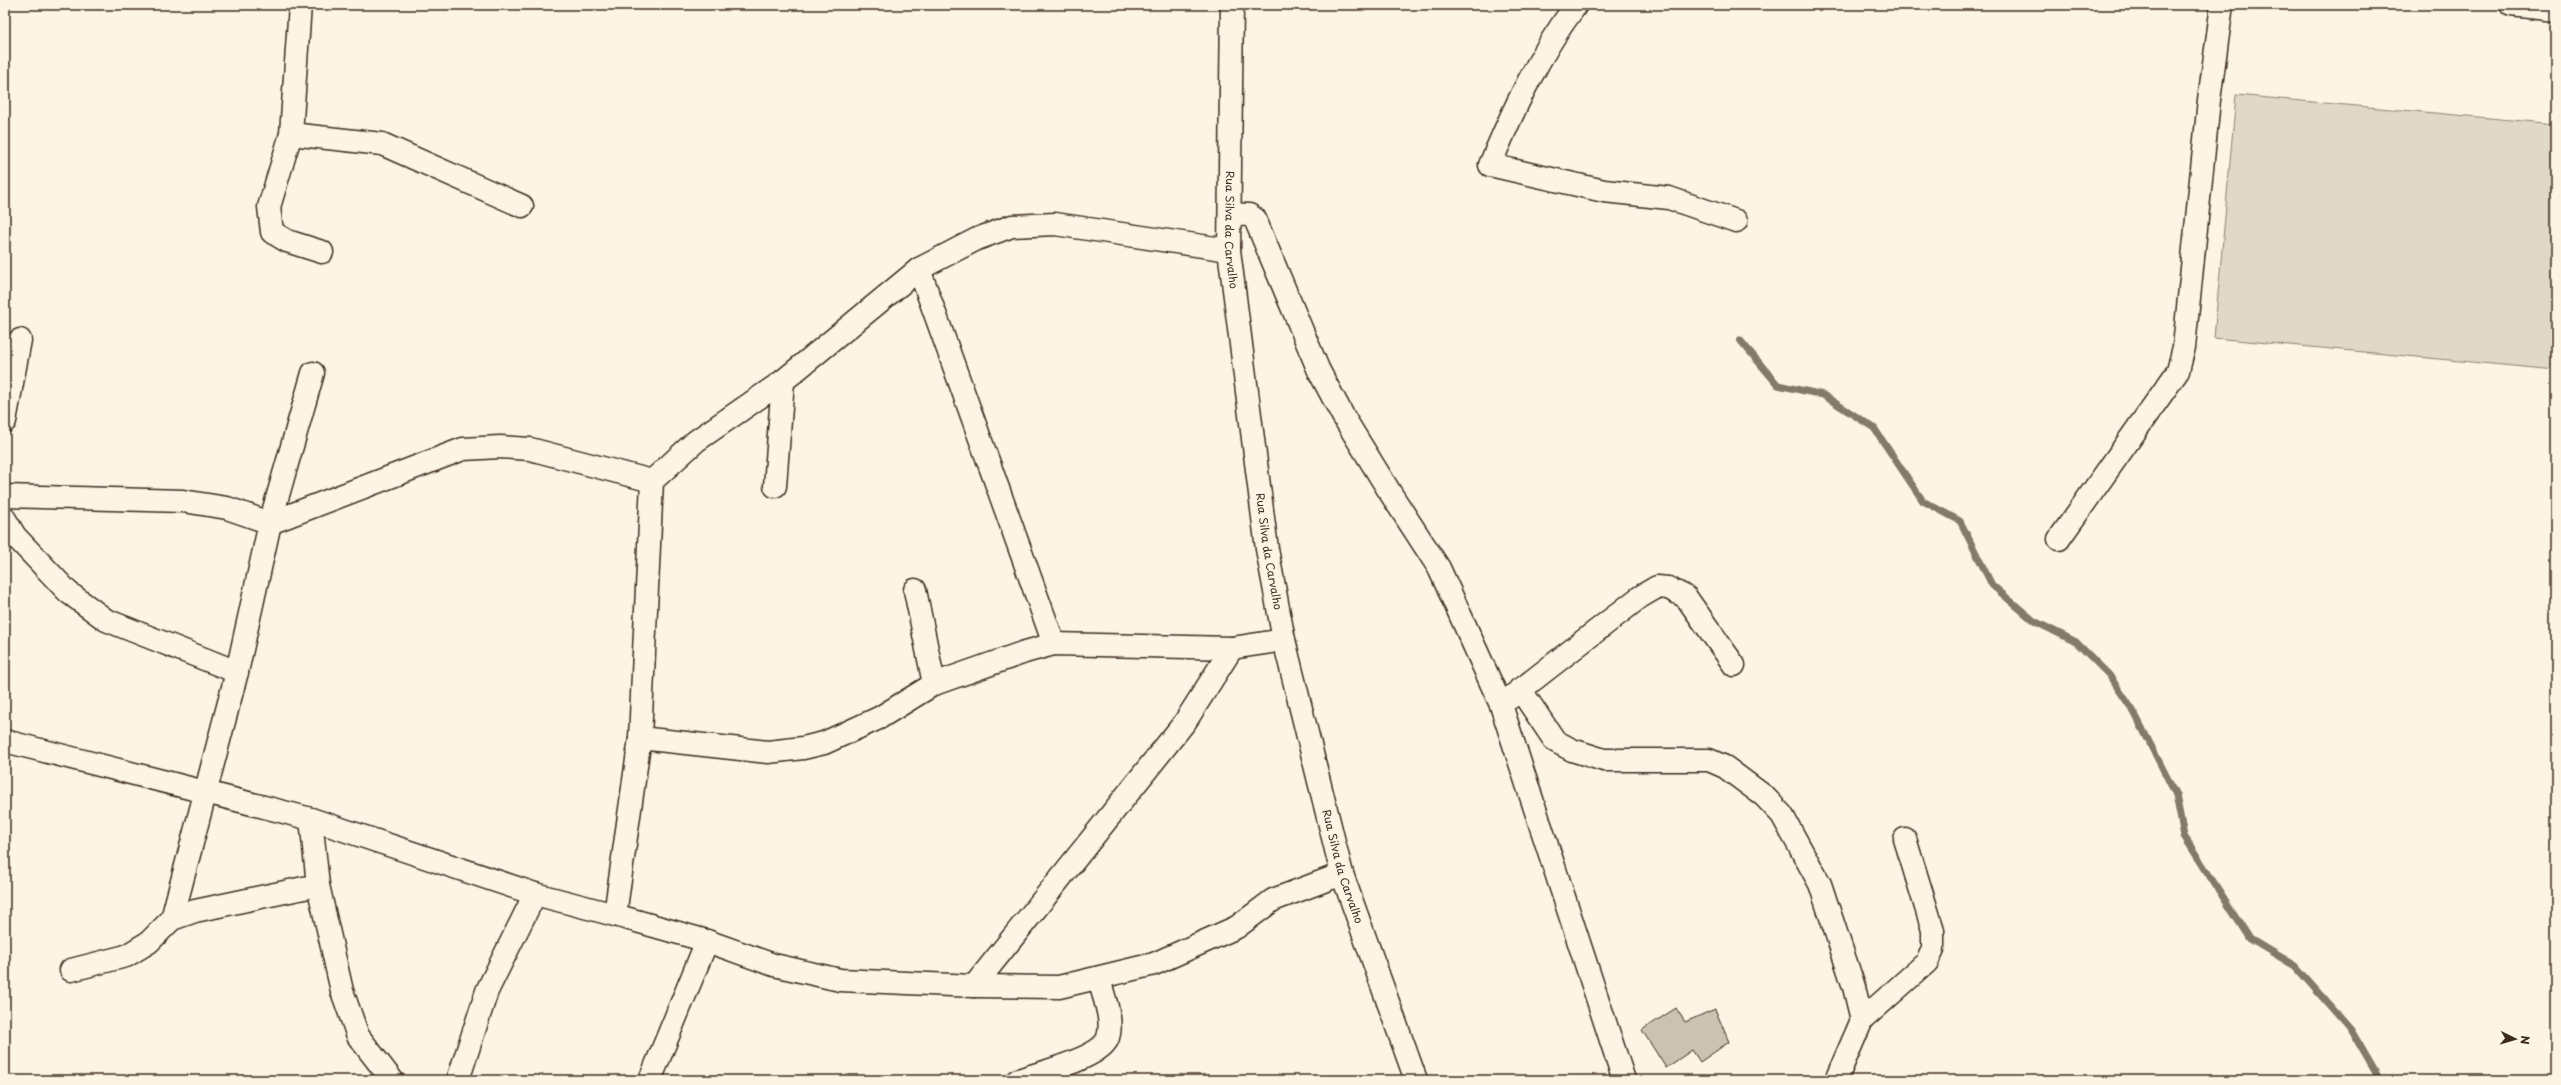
<svg xmlns="http://www.w3.org/2000/svg" width="2561" height="1085" font-family="'Playpen Sans',sans-serif">
<style>
.green{fill:#e0d8c8;stroke:#8e8173}
.lines{fill:none;stroke-linecap:round;stroke-linejoin:round}
.stream{stroke:#85796b;stroke-width:7}
.building{fill:#ccc2b3;stroke:#3b2a1e}
.minor-casing{stroke:#3b2a1e;stroke-width:25}
.minor{stroke:#fcf5e5;stroke-width:22}
.labels{text-anchor:middle;stroke-width:3;stroke-linejoin:round;paint-order:stroke}
.street-label{font-size:11px;fill:#3b2a1e;stroke:#fcf5e5}
</style>
<rect width="100%" height="100%" fill="#fcf5e5"/>
<filter id="ink" filterUnits="userSpaceOnUse"><feTurbulence type="fractalNoise" baseFrequency=".025" numOctaves="2"/><feDisplacementMap in="SourceGraphic" scale="8" xChannelSelector="R" yChannelSelector="G"/><feConvolveMatrix kernelMatrix="1 2 1 2 8 2 1 2 1" color-interpolation-filters="sRGB"/></filter>
<g filter="url(#ink)">
<path class="green" d="M2236,95l320,29v246l-342,-32z"/>
<g class="lines">
<path class="stream" d="M1740,340l38,45 45,10 51,33 49,73 37,20 32,64 42,36 42,21 33,33 25,37 42,83 8,41 66,103 45,27 56,64 29,50"/>
</g>
<path class="building" d="M1676,1008l9,14 30,-13 14,33 -29,20 -8,-12 -26,18 -24,-38z"/>
<g class="lines">
<g class="minor-casing">
<g id="minor">
<path d="M300,5l-9,129 91,10 140,62"/>
<path id="s1" d="M1232,5l-3,245 38,299 17,91 58,234 74,206"/>
<path d="M1576,5c-37,49 -62,103 -86,160l114,26 65,7 67,23"/>
<path d="M2511,5l45,5"/>
<path d="M291,134l-22,73 3,25 15,9 35,11"/>
<path d="M1230,214l19,1 6,4 64,152 24,45 48,78 48,74 62,137 123,375"/>
<path d="M1229,250l-174,-26 -43,2 -35,13 -58,30 -136,112 -87,60 -44,40 -12,257 -25,177 92,26 67,24 66,15 134,6 85,1 95,-23 83,-37 36,-27 69,-26"/>
<path d="M919,269l135,375"/>
<path d="M5,421l15,-81"/>
<path d="M775,486l8,-105"/>
<path d="M5,496l178,5 44,7 43,15 193,-74 37,-2 30,2 122,32"/>
<path d="M5,519l10,17 53,56 38,28 131,52"/>
<path d="M2059,539l119,-168 6,-24 25,-247 13,-95"/>
<path d="M915,590l19,94"/>
<path d="M1520,689l35,52 17,9 32,10h105l16,7 39,29 18,19 38,69 34,103 8,33"/>
<path d="M1510,698l130,-101 17,-10 11,1 18,9 48,68"/>
<path d="M640,738l128,14 35,-4 21,-5 55,-25 55,-34 91,-32 29,-8 178,4 52,-8"/>
<path d="M5,741l306,78 224,75 80,21"/>
<path d="M311,819l7,66 24,106 16,45 34,44"/>
<path d="M172,919l65,-247 33,-149 43,-150"/>
<path d="M71,970l55,-14 23,-14 23,-23 23,-8 123,-26"/>
<path d="M974,986l211,-264 47,-74"/>
<path d="M458,1080l29,-89 48,-97"/>
<path d="M650,1080l57,-139"/>
<path d="M1018,1080c21,-7 79,-21 89,-40 8,-17 -4,-45 -8,-61"/>
<path d="M1836,1080l26,-60 65,-58 6,-13v-19l-28,-91"/>
</g>
</g>
<use href="#minor" class="minor"/>
</g>
</g>
<g class="labels">
<g class="street-label">
<text dy="4" stroke="none"><textPath href="#s1" startOffset="225">Rua Silva da Carvalho</textPath></text>
<text dy="4" stroke="none"><textPath href="#s1" startOffset="549">Rua Silva da Carvalho</textPath></text>
<text dy="4" stroke="none"><textPath href="#s1" startOffset="873">Rua Silva da Carvalho</textPath></text>
</g>
</g>
<rect width="2561" height="1085" fill="none" stroke="#fcf5e5" stroke-width="20"/>
<rect x="10" y="10" width="2541" height="1065" fill="none" stroke="#3b2a1e" stroke-width="1.5" filter="url(#ink)"/>
<g transform="translate(2515 1039) rotate(95)" stroke="#fcf5e5" stroke-width="3" paint-order="stroke">
<path d="M0-3L7 15L0 10L-7 15Z" fill="#3b2a1e"/>
<text y="-6" font-size="11" font-weight="bold" text-anchor="middle" fill="#3b2a1e">N</text>
</g>
</svg>
